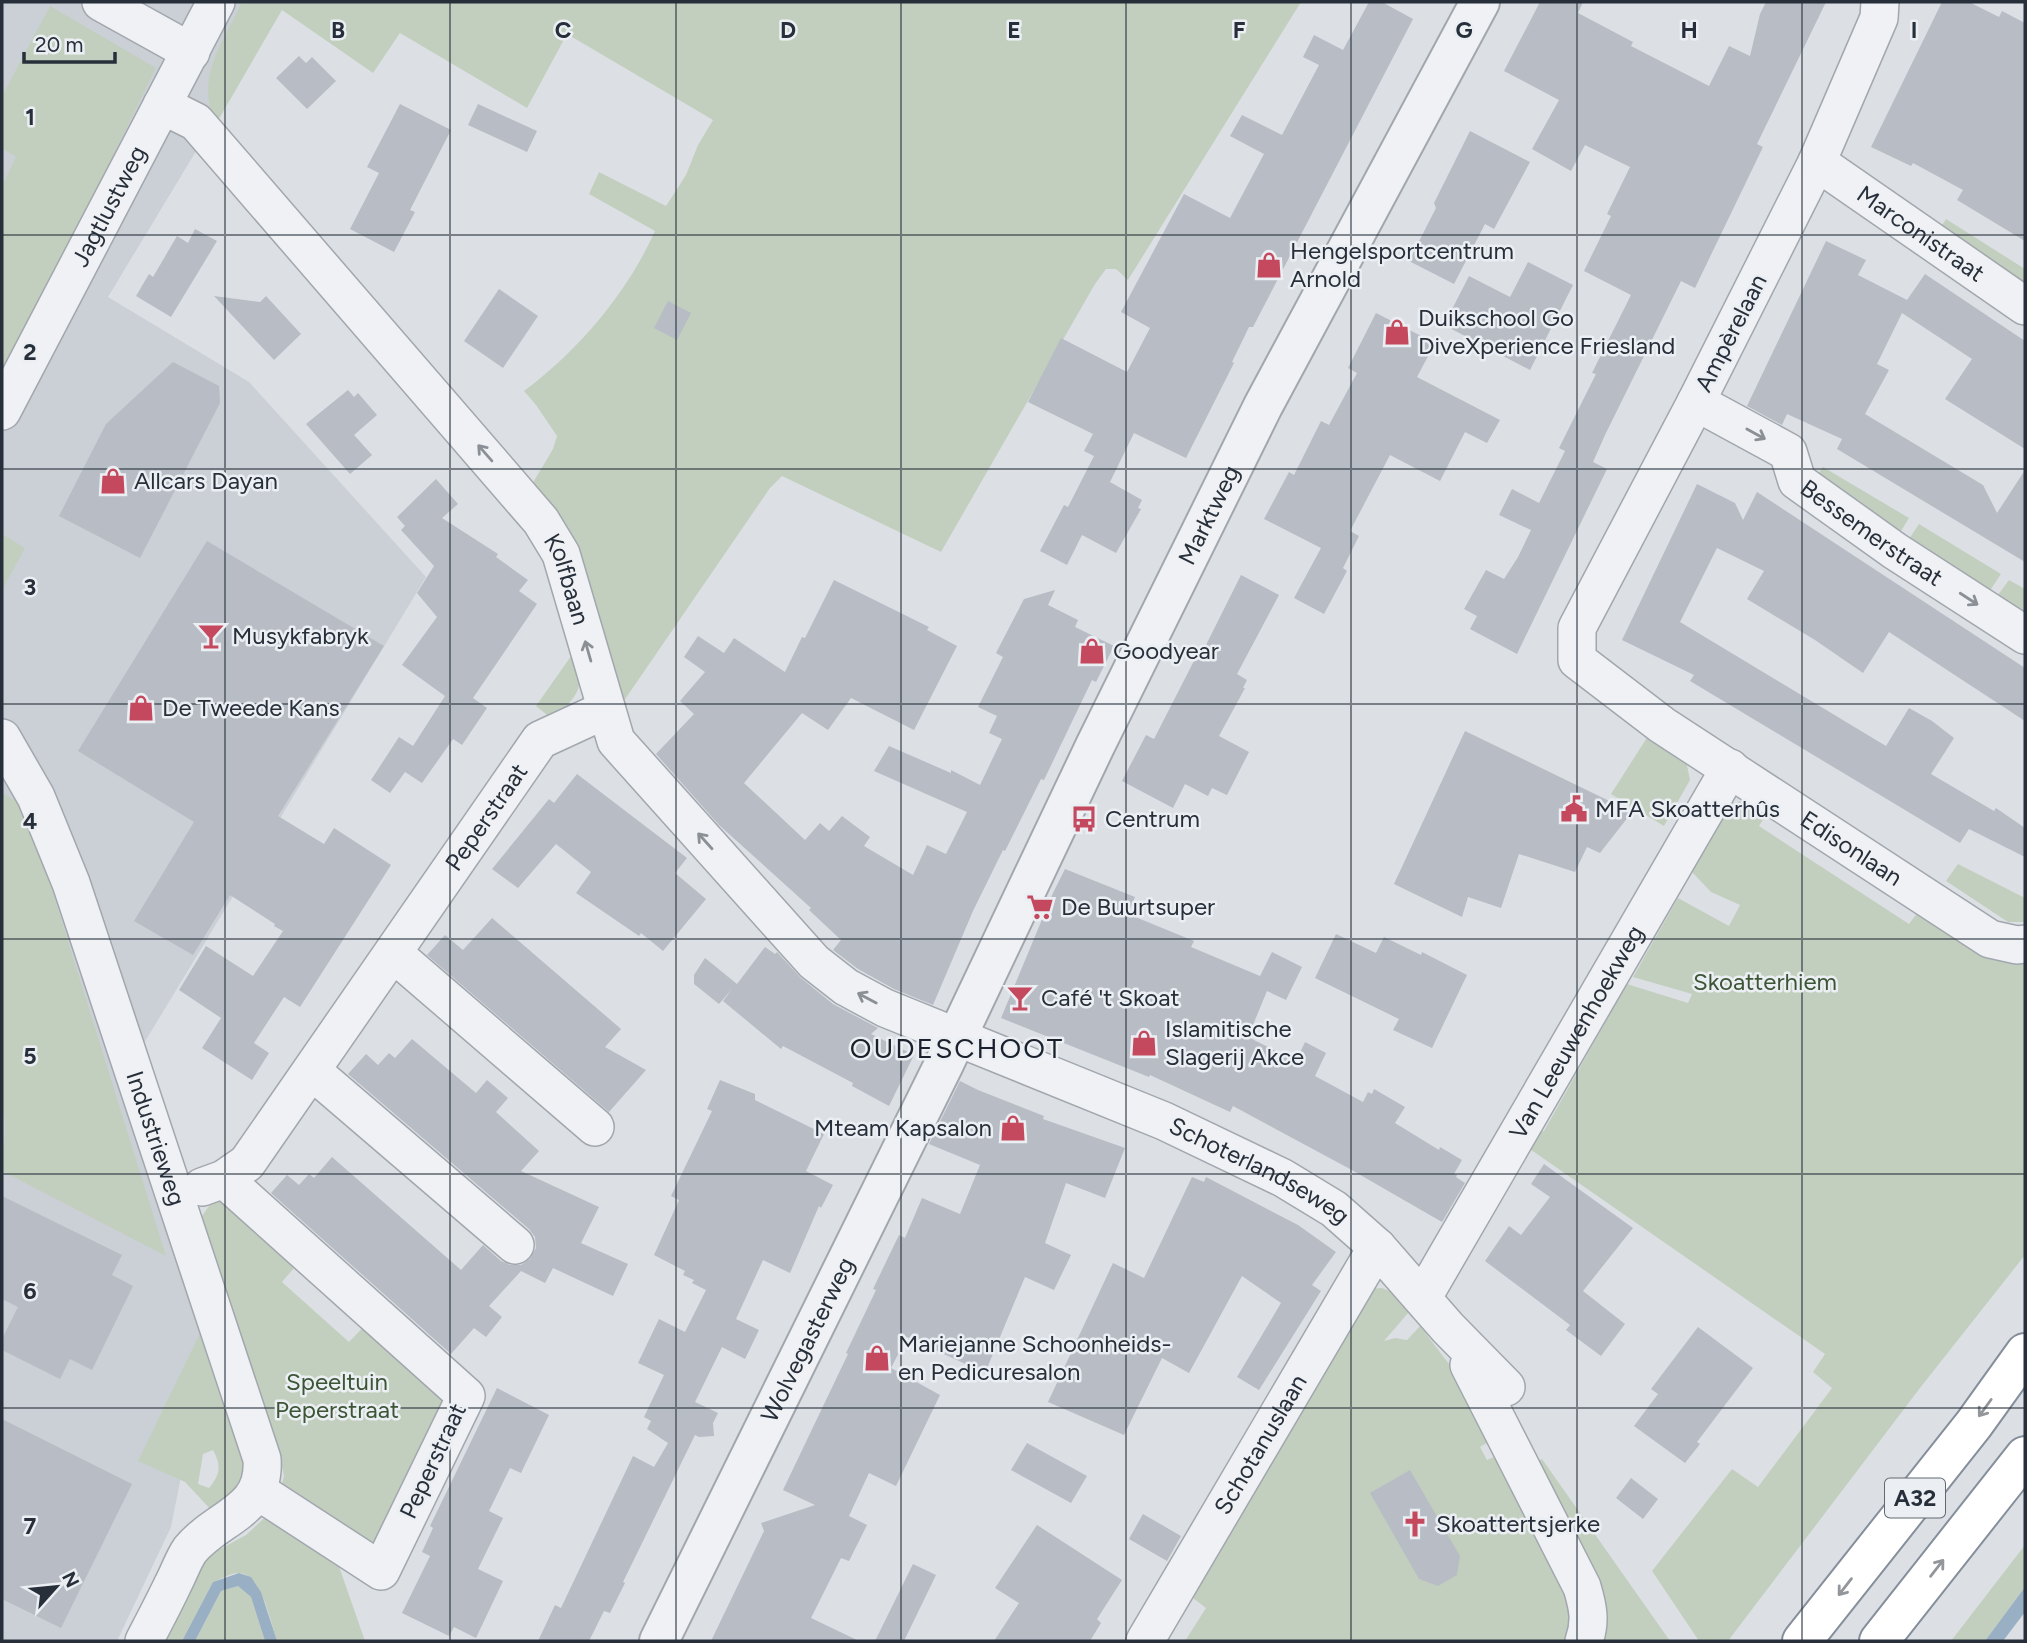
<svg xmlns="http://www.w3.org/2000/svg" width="2027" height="1643" font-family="Figtree,sans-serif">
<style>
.built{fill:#cbcfd6}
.green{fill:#c3cfbe;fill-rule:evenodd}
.water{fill:#99afc3}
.building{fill:#b7bcc5}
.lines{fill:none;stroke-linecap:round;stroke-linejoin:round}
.minor-casing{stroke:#a2a7ae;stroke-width:40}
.tertiary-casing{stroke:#a2a7ae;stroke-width:42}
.motorway-casing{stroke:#858e9b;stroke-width:42}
.minor{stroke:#eff1f4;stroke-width:37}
.tertiary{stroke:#eff1f4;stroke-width:38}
.motorway{stroke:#fff;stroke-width:38}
.oneway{stroke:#8b9097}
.oneway2{stroke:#93979c}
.grid{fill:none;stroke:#272f3a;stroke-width:2;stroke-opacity:0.55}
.labels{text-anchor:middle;stroke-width:5;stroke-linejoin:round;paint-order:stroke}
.shield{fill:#ebeff3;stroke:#626972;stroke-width:2}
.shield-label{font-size:23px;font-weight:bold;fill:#272f3a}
.street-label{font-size:24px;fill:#272f3a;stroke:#ebeff3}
.poi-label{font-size:24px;fill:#272f3a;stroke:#ebeff3;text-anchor:start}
.park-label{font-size:24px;fill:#3c5535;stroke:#ebeff3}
.quarter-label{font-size:28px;letter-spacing:2px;fill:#19202b;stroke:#ebeff3}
.grid-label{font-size:23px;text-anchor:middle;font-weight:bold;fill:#272f3a;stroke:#ebeff3;stroke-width:5;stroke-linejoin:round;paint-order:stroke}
</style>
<rect width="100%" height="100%" fill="#dce0e5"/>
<path class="built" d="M2,2h284l-178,295 141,85 177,195 -294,486 78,266 -39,198 -54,114h-115z"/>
<g class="green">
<path d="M242,2h1059l-173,278 -12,-11h-10l-11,15 -154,268 -159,-76 -12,12 -151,220 -91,-217 25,-42 4,-13 -21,-31 -12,-14c55,-41 103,-98 131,-160l-66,-37 10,-22 67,34 20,-31 12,-30 15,-25 -146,-86 -40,74 -127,-75 -27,40 -91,-63 -66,114c-22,-45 7,-82 26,-122z"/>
<path d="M50,6l106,62 -154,314v-196l14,-29 -14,-9v-52z"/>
<path d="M1946,219l79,50v30l-91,-61z"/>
<path d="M1823,467l86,51 -13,21 -83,-58z"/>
<path d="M1919,524l82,50 -16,24 -80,-53z"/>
<path d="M2,534l23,14 -23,42z"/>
<path d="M2009,580l16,9v36l-33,-22z"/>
<path d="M576,649c10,35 4,47 -24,70l-16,-13z"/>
<path d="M1648,736l38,24 4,20 -26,46 -53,-32z"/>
<path d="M2,793l15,8 13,18 136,437 -164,-85c0,-22 7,-42 0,-65z"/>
<path d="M1757,798l14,9 -12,19 150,98 12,-16 104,48v299l-105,133 -192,253h-29l-47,-70 80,-102 26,18 74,-99 -19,-16 12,-18 -301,-209 7,-11 13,-3 83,-147 61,19 4,-9 -59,-17 45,-79 51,28 11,-21 -29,-13 -20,-21 31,-66z"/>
<path d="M1958,864l67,34v24h-17l-62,-41z"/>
<path d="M225,1199l76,61 -19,22 67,60 22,-23 84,76 -80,166 -96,-65 5,-20 -4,-19 -80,-238 11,-16z"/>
<path d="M1382,1288l10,4 17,20 -25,29 11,-3 12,2 13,-14 29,38 46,74 -15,9 7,13 16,-7 70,143 -4,45h-384l21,-33 -17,-13 178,-306z"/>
<path d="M204,1325l44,143 -7,24 -27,21 -29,-31 -47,-21zM213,1450c8,15 8,24 -4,38l-11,-4 5,-30z"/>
<path d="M1542,1459l128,182h-73l-64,-178z"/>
<path d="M273,1510l61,42 31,89h-88c-6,-17 -15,-66 -37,-68 -8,-1 -19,6 -27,9l-31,59h-29l47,-81 46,-25z"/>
<path d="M2025,1545v42l-40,54h-34z"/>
<path d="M238,1586l13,11 14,44h-70l26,-50z"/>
</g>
<g class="water">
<path d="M239,1573l12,4 10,15 16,49h-12l-14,-44 -13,-11 -17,5 -26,50h-13l31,-59z"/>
<path d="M2025,1587v25l-22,29h-18z"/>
</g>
<g class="building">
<path d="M1369,2h13l31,17 -160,308h-4l-17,35 2,1 -48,95 -52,-25 -24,49 32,18 -4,8 3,1 -25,44 -34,-18 -15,30 -27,-14 24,-46 4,2 26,-51 -10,-5 9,-17 -65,-32 33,-64 66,34 23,-44 -29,-16 63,-118 46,24 34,-64 -34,-18 12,-21 40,20 37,-70 -16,-8 11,-22 29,15z"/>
<path d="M1540,2h43l-5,11 55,29 -2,4 78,40 20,-40 21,10 10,-42 6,-12h60l-69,142 6,3 -68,141 -14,-7 -76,154 -12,27 14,7 -90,185 -47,-25 7,-13 -13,-7 22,-39 18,9 14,-22 13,-27 -32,-15 13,-26 27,14 26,-52 -6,-3 37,-74 -4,-1 39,-78 -47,-24 27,-55 -4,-2 23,-47 -45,-22 -14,26 -39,-22 27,-49 -55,-29z"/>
<path d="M1942,2h27l30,15 3,-6 23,12v218l-68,-41 6,-10 -50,-27 -2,3 -40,-19z"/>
<path d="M299,56l7,7 6,-6 24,24 -29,28 -31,-31z"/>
<path d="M400,104l51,26 -41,80 5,2 -21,40 -44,-23 29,-56 -12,-6z"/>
<path d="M478,104l59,27 -10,21 -59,-27z"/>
<path d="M1470,131l60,31 -36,67 -9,-5 -31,60 -45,-23 27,-53 -2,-5z"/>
<path d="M195,229l22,12 -46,76 -35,-21 13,-22 4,3 24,-41 11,7z"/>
<path d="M1826,241l40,19 -8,15 49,25 18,-26 100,67v108l-80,-50 27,-40 -70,-46 -25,51 12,6 -24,44 118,71 14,28 28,-43v92l-188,-113 5,-10 -55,-25 -5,11 -35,-19z"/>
<path d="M1528,262l45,23 -43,85 -86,-45 25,-49 41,21z"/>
<path d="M499,289l39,27 -35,52 -39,-27z"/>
<path d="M214,296l46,6 6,-6 35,38 -27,26z"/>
<path d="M668,301l23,12 -14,27 -23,-12z"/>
<path d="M1376,313l59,30 -18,34 83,43 -13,23 -22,-11 -25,49 -50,-26 -40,76 9,5 -16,32 4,3 -23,43 -30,-16 27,-50 -57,-29 25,-47 5,3 27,-54 8,4 28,-52 -9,-5z"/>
<path d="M173,362l46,24 1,17 -80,155 -81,-42 47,-92z"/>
<path d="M348,390l6,7 4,-4 19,22 -23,20 18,20 -22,19 -44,-50z"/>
<path d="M436,479l22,25 -16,14 56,36 -2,3 32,23 -9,11 18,13 -64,94 14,10 -25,37 -9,-6 -31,44 -17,-11 -15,21 -19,-13 28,-43 14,9 32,-50 -43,-31 35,-48 -20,-24 17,-27 -33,-36 4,-4 -8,-9z"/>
<path d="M1697,484l38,19 8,17 14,-28 268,176v53l-136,-89 -26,41 -48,-33 -68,-41 17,-28 -47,-23 -37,74 206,124 23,-38 23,13 22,17 -23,36 63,37 2,-3 29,20v29l-56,-28 -9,14 -270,-162 4,-6 -72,-35z"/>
<path d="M207,541l177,105 -106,170 46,28 10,-16 57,37 -91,142 -16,-10 -30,46 15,10 -17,27 -50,-32 19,-30 -42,-28 27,-44 47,30 30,-45 -9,-5 1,-2 -45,-29 -37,60 -59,-34 60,-99 -116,-71z"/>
<path d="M1241,575l38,20 -42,79 10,6 -4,8h2l-26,48 30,16 -22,43 -15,-7 -4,8 -23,-12 -12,24 -51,-27 24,-46 8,4 44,-86 3,2z"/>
<path d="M834,580l95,47 -2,3 30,16 -43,84 -63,-32 -23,32 -26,-17 -58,70 61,57 15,-17 9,8 13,-15 28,21 -6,9 49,29 14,-30 19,9 21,-42 -93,-41 15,-25 62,27v-3l29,15 22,-46 -13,-6 8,-17 -19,-9 25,-50 -7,-4 28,-54 31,-9 -7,15 30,15 -3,7 39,19 -18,36 -4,-2 -48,100 -3,-1 -36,72 -2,-1 -30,61 -40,94 -39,-16 -36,-20 -25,-19 8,-10 -32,-30 2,-2 -92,-83 -63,-71 38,-40 -14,-13 25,-29 -21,-15 14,-21 26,17 10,-15 51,34 17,-35 3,1z"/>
<path d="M1465,731l167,81 -32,41 -13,-6 -12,25 -56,-18 -18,54 -33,-11 -6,20 -68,-33z"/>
<path d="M577,774l110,84 -12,15 31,26 -43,52 -22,-18 -2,3 -63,-43 15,-21 -35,-28 -38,44 -26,-19 57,-70 5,4z"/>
<path d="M1065,869l70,28 -7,17 66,27 -3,6 69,29 12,-24 30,15 -16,33 -19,-9 -19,46 48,24 9,-19 21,11 -11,23 48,26 5,-10 4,2 2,-5 31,18 -10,16 44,27 1,-3 22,13 -8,14 3,1 -1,2 9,6 -23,39 -92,-53 -117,-63 -3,6 -80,-37 -1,2 -148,-59 52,-125z"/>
<path d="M492,918l129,111 -16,18 41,23 -37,42 -182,-157 18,-20 18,15z"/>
<path d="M1336,934l40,19 8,-16 37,18 1,-3 45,23 -35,73 -39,-18 6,-11 -84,-41z"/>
<path d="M765,947l10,7 2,-2 24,26 32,26 45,24 -7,6 43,21 -25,51 -37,-20 1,-3 -70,-37 -2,3 -58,-48 9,-12 -13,15 -25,-20v-9l11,-17 32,26z"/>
<path d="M412,1039l64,54 11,-13 21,18 -12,14 43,39 -18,20 78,36 -18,36 47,21 -15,32 -60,-28 -8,15 -24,-12 -32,35 13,11 -16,20 -12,-9 -23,26 -180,-161 16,-18 12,10 10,-11 5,4 18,-21 129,113 22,-25 18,16 9,4h11l9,-6 6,-11 -1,-11 -6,-8 -181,-155 18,-20 12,11 11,-12 6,5z"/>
<path d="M720,1080l35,14v6l69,34 -18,37 27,14 -12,23 -2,-2 -29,67 -27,-13 -27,59 23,11 -14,29 -23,-12 -27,55 23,11 -5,10 1,13 -15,1 -4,-2 -72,147 2,1 -15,30 -6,-2 -15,30h-51l17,-36 6,3 72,-152 21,11 14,-24 -21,-14 4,-8 -7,-4 20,-42 -26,-12 21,-44 26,13 21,-42 -14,-7 2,-3 -11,-5 2,-4 -31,-16 25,-55 -8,-4 41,-85 -5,-2z"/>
<path d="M960,1081l18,9 66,26 -1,3 82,29 -20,50 -39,-15 -21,60 26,12 -17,35 -29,-13 -40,96 -78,-36 -16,31 49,27 -44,91 -27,-13 -20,43 18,9 -18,36 -8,-3 -30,60 48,23h-148l53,-110 -3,-8 54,-18 -32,-15 65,-136 -2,-1 30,-63 -3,-1 26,-54 6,3 17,-40 38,16 20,-49 -51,-21z"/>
<path d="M1544,1164l89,64 -50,63 42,33 -24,32 -35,-26 4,-5 -85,-64 24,-35 12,9 29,-38 -19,-13z"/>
<path d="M1192,1177l12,5 2,-5 92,48 38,27 -24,33 9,6 -62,99 -22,-13 44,-74 -39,-27 -53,97 -27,-15 -38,77 -76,-33 65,-139 31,15z"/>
<path d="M2,1196l120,59 -10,20 21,11 -41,84 -22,-11 -10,20 -58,-29v-11l16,-32 -16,-8z"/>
<path d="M1698,1327l55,41 -56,74 3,2 -15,19 -51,-37 24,-32 -7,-5z"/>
<path d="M497,1388l52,27 -28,58 -11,-5 -21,43 14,7 -25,51 25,12 -27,57 -22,-11 -5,9 -47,-23 28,-57 -8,-4 11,-24 -3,-2z"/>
<path d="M2,1419l130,65 -71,144 -59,-29z"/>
<path d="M1027,1443l60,33 -16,27 -60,-33z"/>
<path d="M1410,1470l50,86 -3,19 -19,11 -19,-7 -49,-86z"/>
<path d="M1631,1478l27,21 -15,20 -27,-21z"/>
<path d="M1143,1514l38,22 -14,25 -38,-22z"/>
<path d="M1037,1525l85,55 -25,39 4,4 -11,18h-96l25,-38 -24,-15z"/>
<path d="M913,1564l23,11 -32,66h-29z"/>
</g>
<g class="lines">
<g class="minor-casing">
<g id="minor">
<path d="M101,2l90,50"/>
<path id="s1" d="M1880,2l-1,16 -62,144 -121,240 -119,226v32l85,65 328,214 27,6 8,-1"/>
<path id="s2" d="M162,105l34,17 345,399 20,33 55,187 198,221 32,25 39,21 279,113 119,57 51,31 43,38 71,81 58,59"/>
<path id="s3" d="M1817,162l208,144"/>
<path id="s4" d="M1696,402l92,50 9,29 98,70 130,84"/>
<path id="s5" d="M2,411l214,-409"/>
<path id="s6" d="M2,738l34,59 35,86 191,576c4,53 -44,57 -72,91 -7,10 -11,23 -17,34 -9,19 -19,38 -29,57"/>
<path d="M393,953l202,174"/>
<path d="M312,1071l203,174"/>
<path d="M224,1179l242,217 -85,175 -123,-80"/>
<path id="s7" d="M202,1187l22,-8 23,-16 293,-423 65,-30"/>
<path id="s8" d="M1423,1297l307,-529"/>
<path d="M1469,1365l113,222c6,20 9,34 2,54"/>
<path id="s9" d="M1145,1641l232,-394"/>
</g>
</g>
<g class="tertiary-casing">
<g id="tertiary">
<path id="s10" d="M659,1641l285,-577 151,-318 168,-340 217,-404"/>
</g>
</g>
<g class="motorway-casing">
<g id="motorway">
<path d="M1802,1641l172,-217 51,-71"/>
<path d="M1879,1641l146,-185"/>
</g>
</g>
<use href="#minor" class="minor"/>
<use href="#tertiary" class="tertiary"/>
<use href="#motorway" class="motorway"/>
</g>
<defs><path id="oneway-shaft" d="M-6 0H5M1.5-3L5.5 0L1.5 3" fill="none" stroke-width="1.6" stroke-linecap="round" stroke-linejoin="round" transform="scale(1.75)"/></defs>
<g class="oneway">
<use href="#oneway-shaft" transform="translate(1756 434) rotate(29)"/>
<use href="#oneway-shaft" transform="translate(485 453) rotate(-131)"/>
<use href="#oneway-shaft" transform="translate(1969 599) rotate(33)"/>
<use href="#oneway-shaft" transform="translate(588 651) rotate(-106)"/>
<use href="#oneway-shaft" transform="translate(705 841) rotate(-132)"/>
<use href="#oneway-shaft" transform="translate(867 998) rotate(-152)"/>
</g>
<g class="oneway2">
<use href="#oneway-shaft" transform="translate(1985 1408) rotate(126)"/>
<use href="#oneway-shaft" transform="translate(1937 1568) rotate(-52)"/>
<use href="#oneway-shaft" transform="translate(1845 1587) rotate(128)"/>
</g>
<path class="grid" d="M225,2v1639M450,2v1639M676,2v1639M901,2v1639M1126,2v1639M1351,2v1639M1577,2v1639M1802,2v1639M2,235h2023M2,469h2023M2,704h2023M2,939h2023M2,1174h2023M2,1408h2023"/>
<defs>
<g id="shop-bare" transform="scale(2.1)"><path d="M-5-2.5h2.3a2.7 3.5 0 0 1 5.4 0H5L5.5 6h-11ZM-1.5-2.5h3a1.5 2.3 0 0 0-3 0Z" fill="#c4485e" stroke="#ebeff3" stroke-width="2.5" paint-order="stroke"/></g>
<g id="bar-bare" transform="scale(2.1)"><path d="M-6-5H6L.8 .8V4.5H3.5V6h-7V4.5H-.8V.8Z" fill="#c4485e" stroke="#ebeff3" stroke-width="2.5" paint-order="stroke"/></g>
<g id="civic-bare" transform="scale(2.1)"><path d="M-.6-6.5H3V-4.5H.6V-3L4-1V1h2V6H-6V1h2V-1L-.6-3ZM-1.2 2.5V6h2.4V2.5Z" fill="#c4485e" stroke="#ebeff3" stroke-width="2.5" paint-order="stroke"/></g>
<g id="bus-bare" transform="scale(2.1)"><path d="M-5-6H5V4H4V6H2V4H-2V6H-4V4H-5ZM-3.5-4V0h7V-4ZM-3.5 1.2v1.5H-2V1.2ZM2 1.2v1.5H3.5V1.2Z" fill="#c4485e" stroke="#ebeff3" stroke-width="2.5" paint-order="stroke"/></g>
<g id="supermarket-bare" transform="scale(2.1)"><path d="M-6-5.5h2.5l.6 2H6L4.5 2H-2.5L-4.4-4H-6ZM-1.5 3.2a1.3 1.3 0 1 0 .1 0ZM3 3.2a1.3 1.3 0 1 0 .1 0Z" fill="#c4485e" stroke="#ebeff3" stroke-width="2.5" paint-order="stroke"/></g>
<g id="church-bare" transform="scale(2.1)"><path d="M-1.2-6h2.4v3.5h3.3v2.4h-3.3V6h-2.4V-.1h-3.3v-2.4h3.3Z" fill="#c4485e" stroke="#ebeff3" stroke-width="2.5" paint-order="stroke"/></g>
</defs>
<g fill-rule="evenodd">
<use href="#shop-bare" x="1269" y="265"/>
<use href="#shop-bare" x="1397" y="332"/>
<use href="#shop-bare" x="113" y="481"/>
<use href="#bar-bare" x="211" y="636"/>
<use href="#shop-bare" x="1092" y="651"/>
<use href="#shop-bare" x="141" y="708"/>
<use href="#civic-bare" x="1574" y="809"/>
<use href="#bus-bare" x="1084" y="819"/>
<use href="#supermarket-bare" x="1040" y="907"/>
<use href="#bar-bare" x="1020" y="998"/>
<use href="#shop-bare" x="1144" y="1043"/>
<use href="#shop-bare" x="1013" y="1128"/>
<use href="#shop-bare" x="877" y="1358"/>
<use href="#church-bare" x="1415" y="1524"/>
</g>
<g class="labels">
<rect class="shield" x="1885" y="1478.5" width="60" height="39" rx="5"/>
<g class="shield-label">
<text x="1915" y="1506">A32</text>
</g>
<g class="street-label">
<text dy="8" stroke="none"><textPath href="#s5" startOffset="231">Jagtlustweg</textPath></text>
<text dy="8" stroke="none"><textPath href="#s3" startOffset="126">Marconistraat</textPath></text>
<text transform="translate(1731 333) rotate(-63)" y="8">Ampèrelaan</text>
<text dy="8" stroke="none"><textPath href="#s10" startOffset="1253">Marktweg</textPath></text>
<text dy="8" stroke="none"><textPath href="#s4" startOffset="226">Bessemerstraat</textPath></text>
<text dy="8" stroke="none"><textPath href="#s2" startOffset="630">Kolfbaan</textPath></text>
<text dy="8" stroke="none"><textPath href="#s7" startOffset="472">Peperstraat</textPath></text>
<text dy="8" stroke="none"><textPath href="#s1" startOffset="1062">Edisonlaan</textPath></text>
<text dy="8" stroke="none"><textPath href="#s8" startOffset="306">Van Leeuwenhoekweg</textPath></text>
<text dy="8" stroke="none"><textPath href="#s6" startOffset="430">Industrieweg</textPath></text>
<text dy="8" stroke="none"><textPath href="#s2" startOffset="1589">Schoterlandseweg</textPath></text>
<text dy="8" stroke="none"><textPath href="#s10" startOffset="336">Wolvegasterweg</textPath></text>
<text dy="8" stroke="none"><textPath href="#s9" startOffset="228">Schotanuslaan</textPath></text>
<text transform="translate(433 1461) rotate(-65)" y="8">Peperstraat</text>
</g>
<g class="poi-label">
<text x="1290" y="259">Hengelsportcentrum<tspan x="1290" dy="28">Arnold</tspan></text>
<text x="1418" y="326">Duikschool Go<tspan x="1418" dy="28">DiveXperience Friesland</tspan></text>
<text x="134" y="489">Allcars Dayan</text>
<text x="232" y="644">Musykfabryk</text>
<text x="1113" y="659">Goodyear</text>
<text x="162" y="716">De Tweede Kans</text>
<text x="1595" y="817">MFA Skoatterhûs</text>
<text x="1105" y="827">Centrum</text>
<text x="1061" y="915">De Buurtsuper</text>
<text x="1041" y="1006">Café 't Skoat</text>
<text x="1165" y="1037">Islamitische<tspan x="1165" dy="28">Slagerij Akce</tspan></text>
<text x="992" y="1136" text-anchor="end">Mteam Kapsalon</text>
<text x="898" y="1352">Mariejanne Schoonheids-<tspan x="898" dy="28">en Pedicuresalon</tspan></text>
<text x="1436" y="1532">Skoattertsjerke</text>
</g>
<g class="park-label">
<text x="1765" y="990">Skoatterhiem</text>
<text x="337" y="1390">Speeltuin<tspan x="337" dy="28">Peperstraat</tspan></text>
</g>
<g class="quarter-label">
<text x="957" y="1058">OUDESCHOOT</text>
</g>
</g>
<g class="grid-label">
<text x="338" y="38">B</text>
<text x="563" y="38">C</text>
<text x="788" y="38">D</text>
<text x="1014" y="38">E</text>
<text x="1239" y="38">F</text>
<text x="1464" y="38">G</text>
<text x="1689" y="38">H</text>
<text x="1914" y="38">I</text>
<text x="30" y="125">1</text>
<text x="30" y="360">2</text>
<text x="30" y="595">3</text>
<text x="30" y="829">4</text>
<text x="30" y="1064">5</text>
<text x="30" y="1299">6</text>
<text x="30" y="1534">7</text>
</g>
<rect width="2027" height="1643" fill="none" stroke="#272f3a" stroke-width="7"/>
<g transform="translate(56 1587) rotate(63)" stroke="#ebeff3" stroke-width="5" paint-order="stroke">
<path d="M0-5L12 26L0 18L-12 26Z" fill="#272f3a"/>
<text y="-10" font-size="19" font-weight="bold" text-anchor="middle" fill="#272f3a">N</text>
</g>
<path d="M24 52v10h91v-10" fill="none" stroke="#272f3a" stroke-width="3.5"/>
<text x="35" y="52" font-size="21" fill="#272f3a" stroke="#ebeff3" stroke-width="5" paint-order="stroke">20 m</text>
</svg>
